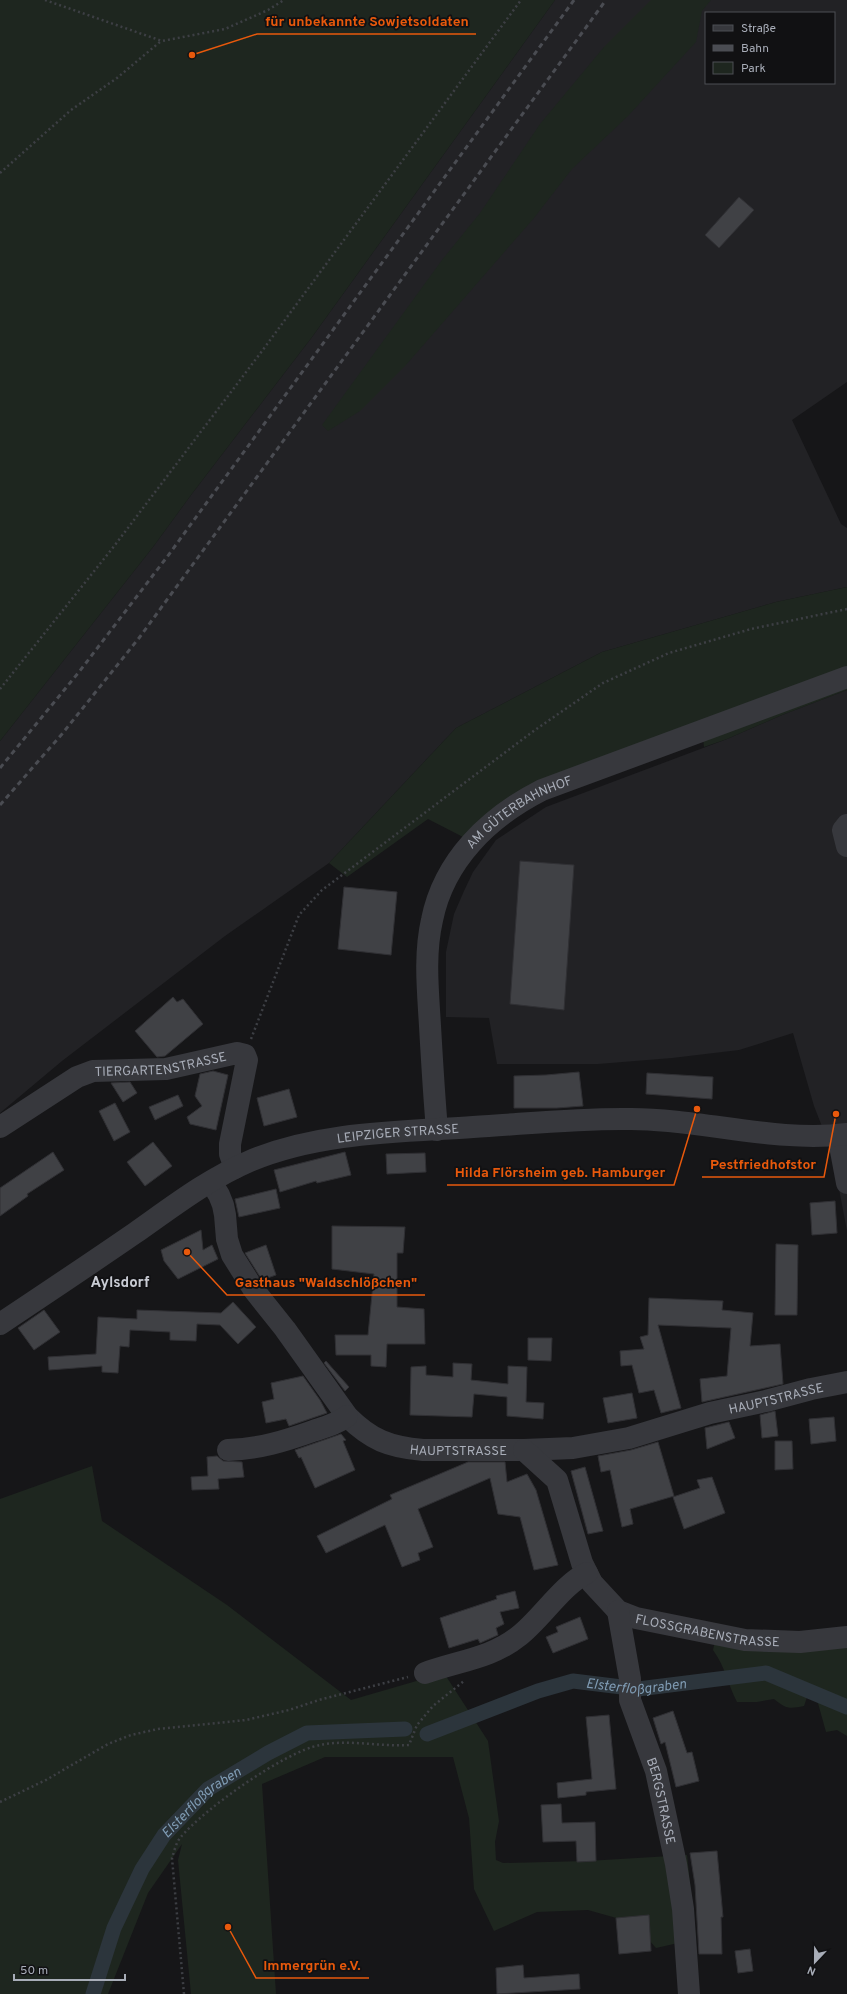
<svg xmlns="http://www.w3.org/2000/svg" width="847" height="1994" font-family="Overpass,sans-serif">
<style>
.built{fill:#222225;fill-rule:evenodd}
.green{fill:#1e261f}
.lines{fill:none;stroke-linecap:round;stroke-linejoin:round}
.canal{stroke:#2c353c;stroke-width:15}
.building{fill:#404145;stroke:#303034}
.path{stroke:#3d3f44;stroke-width:2.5;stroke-dasharray:2 3;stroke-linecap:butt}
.minor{stroke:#37383d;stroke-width:22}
.rail{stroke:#4a4c52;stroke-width:3;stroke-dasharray:5 4;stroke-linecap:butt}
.labels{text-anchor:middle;stroke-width:3.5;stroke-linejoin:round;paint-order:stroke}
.street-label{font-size:13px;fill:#a8adb8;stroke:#111113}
.water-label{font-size:14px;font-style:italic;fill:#7f9bb3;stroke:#111113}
.quarter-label{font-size:15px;font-weight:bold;fill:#c9ccd4;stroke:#111113}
.leader{fill:none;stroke:#e8590c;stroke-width:1.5}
.callout-dot{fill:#e8590c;stroke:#111113;stroke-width:1.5}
.callout-label{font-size:14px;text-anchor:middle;font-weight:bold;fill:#e8590c;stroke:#111113;stroke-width:3.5;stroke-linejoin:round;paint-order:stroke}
</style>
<rect width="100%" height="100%" fill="#161618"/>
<g class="built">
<path d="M555,0h292v382l-55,38 49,104 6,4v59l-71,15 -174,50 -146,76 -127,135 -104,73 -163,125 -62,52v-372l153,-194 38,-52 121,-158zM706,13h128v70h-128z"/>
<path d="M847,690v541l-15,-79 -18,-46 -21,-73 -54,17 -67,8 -74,6h-101l-8,-46 -43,-1v-65l8,-38 10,-23 9,-19 23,-32 50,-33 181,-68 55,-24z"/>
</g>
<g class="green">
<path d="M0,0h555l-243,337 -121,158 -38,52 -153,194z"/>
<path d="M651,0h60l-9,11 -6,31 -68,74 -56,53 -38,49 -128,147 -46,46 -32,20 -6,-6 120,-165 38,-47 60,-89 64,-77z"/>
<path d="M847,587v103l-65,25 -55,24 -23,8 -3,-25 -238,115 -35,-18 -81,58 -18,-14 127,-135 146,-76 174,-50z"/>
<path d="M92,1466l10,55 125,84 124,95 93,-27 44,68 11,80 -4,21 1,18 7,3 84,-2 100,-6 9,84 -40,9 -22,-25 -46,-13 -51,2 -43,19 -20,-42 -5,-71 -16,-61h-128l-63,27 14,210h-85l-13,-134 4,-16 -34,49 -40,101h-108v-495z"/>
<path d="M715,1641l132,2v93l-10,-6 -11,2 -10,-36 -9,1 -3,9c-15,3 -18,3 -30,-7l-17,3h-20c-9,-17 -12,-36 -24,-52z"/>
</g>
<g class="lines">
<g class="canal">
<path id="s1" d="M427,1734l111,-43 35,-10 65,8 128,-16 81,34"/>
<path id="s2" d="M93,1994l21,-66 28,-59 22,-34 44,-46 60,-36 39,-20 98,-4"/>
</g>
</g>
<g class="building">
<path d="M739,197l15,13 -35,38 -14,-13z"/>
<path d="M520,861l54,4 -10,145 -54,-6z"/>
<path d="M344,887l53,5 -6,63 -53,-6z"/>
<path d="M173,997l4,5 6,-3 20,25 -38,32 -8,1 -22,-26z"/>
<path d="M213,1071l15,4 -12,55 -26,-6 -3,-7 15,-11 -7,-10 5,-22z"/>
<path d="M579,1072l4,34 -26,2h-43v-32l32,-1z"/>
<path d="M647,1073l66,4 -1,22 -66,-5z"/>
<path d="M130,1082l7,11 -14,9 -12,-19z"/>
<path d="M289,1089l8,28 -33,9 -7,-28z"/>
<path d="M178,1095l5,11 -28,14 -6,-13z"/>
<path d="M115,1103l15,29 -16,9 -15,-30z"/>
<path d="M153,1142l19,24 -27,20 -18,-24z"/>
<path d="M53,1152l11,18 -37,24 1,2 -28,20v-28z"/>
<path d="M345,1152l6,23 -34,8 -1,-2 -36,11 -6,-22z"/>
<path d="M425,1153l1,19 -39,2 -1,-20z"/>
<path d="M276,1189l4,19 -41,9 -4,-18z"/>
<path d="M835,1201l2,32 -25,2 -2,-32z"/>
<path d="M332,1226l73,1 -2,26h-6v54l27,2 1,35h-38l-1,23 -15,-1v-11h-35l-1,-20h33l6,-61 -42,-5z"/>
<path d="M201,1230l2,20 9,-5 6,14 -40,20 -14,-18 -3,-11z"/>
<path d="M776,1244l22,1 -1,70h-22z"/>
<path d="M266,1245l10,30 -14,5 -17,-27z"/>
<path d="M649,1298l74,3 -1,9 31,3 -3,33 30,-2 3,40 -81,18 -2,-23 27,-3 4,-48 -73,-3 23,83 -20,5 -7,-23 -15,3 -7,-28 -11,1 -1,-15 24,-2 -4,-12 8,-2z"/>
<path d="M233,1302l23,25 -18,17 -18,-19 -23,-1 -1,17 -26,-1v-8l-40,-2 -1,17 -9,-1 -2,27 -16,-1v-6l-53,4 -1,-13 48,-3 2,-37 39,2v-9l84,3z"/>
<path d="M44,1310l16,22 -26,18 -16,-22z"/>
<path d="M528,1338h24l-1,23 -23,-1z"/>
<path d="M326,1361l23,26 -4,4 -21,-28z"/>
<path d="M453,1363l19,1 -1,16 37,4v-18l19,1 -1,35 18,1 -1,16 -36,-3v-19l-33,-3 -2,23 -62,-2 1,-48 15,-1v9l27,2z"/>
<path d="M303,1376l17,24 7,13 -38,13 -3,-7 -20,4 -4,-21 12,-3 -3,-16z"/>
<path d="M632,1393l5,25 -29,5 -5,-25z"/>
<path d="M775,1411l3,25 -16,2 -2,-23z"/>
<path d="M834,1417l2,24 -25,3 -2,-25z"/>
<path d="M729,1422l6,16 -28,11 -2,-21z"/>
<path d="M341,1434l5,6 -3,1 12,29 -40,18 -14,-31 -2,1 -4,-8z"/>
<path d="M775,1441h17l1,28 -18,1z"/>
<path d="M658,1442l16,54 -44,13 3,15 -11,3 -12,-57 -9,2 -3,-16 33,-6z"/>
<path d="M217,1456l6,5 19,1 2,15 -26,2 1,10 -27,1 -1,-13 17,-1 -1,-19z"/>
<path d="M468,1462h37l2,20 20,-8 9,16 22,75 -24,5 -14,-53 -22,-3 -8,-36 -72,31 15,38 -15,6 2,7 -18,7 -17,-42 -59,28 -9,-17 75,-37 -2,-4z"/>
<path d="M585,1467l18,64 -15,3 -17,-63z"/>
<path d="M712,1477l13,36 -41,16 -11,-32 27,-9 -3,-8z"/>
<path d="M515,1591l4,17 -19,4 4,12 -8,4 2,7 -18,8 -2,-4 -29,9 -9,-30 57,-19 -1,-3z"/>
<path d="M580,1617l8,22 -35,14 -7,-16 12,-5 -2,-5z"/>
<path d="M673,1711l14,42 5,-1 7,29 -23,6 -11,-45 -4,2 -8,-26z"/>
<path d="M609,1715l7,74 -30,3v3l-28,3 -1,-15 35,-4 -6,-62z"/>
<path d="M561,1804l1,19 33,-1 1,39 -19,1 -1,-21 -33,1 -2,-37z"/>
<path d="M717,1851l6,66h-2l1,37h-23l-4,-69 -5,-32z"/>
<path d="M649,1915l2,36 -32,3 -3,-36z"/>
<path d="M750,1949l3,22 -15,2 -3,-22z"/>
<path d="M523,1965l1,13 55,-4 1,15 -83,5 -1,-26z"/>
</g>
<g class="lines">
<g class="path">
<path d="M45,0l117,41 63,-12 43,-19 16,-10"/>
<path d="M0,173l71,-63 46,-32 44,-37"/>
<path d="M0,689l115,-144 147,-194 259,-351"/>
<path d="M251,1039l48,-124 23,-25 213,-160 68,-47 66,-30 82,-24 96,-20"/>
<path d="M0,1802l46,-22 62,-36 23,-9 27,-6 88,-9 43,-10 30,-10 89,-23"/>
<path d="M184,1994l-12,-136c2,-6 4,-15 8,-20 24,-29 104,-86 140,-93 29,-6 60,2 89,0l8,-20 16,-19 31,-25"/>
</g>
<g class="minor">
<path d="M847,825l-4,5 4,16"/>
<path id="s3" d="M0,1127l77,-50 16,-6 73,-2 71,-16 8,2 2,5 -17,84v10l5,14"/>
<path id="s4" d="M437,1130c-3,-35 -5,-69 -7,-104 -2,-35 -6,-71 2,-106 12,-60 57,-103 110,-130l305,-113"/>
<path d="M838,1135l9,48"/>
<path id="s5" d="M211,1182l8,13 4,10 2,10 2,24 5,16 22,35 31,39 62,87c24,24 42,31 76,34h101l49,-2 56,-10 81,-25 56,-12 45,-12 36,-7"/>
<path id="s6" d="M0,1324c45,-30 90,-60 135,-91 37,-26 73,-54 115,-72 69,-29 149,-29 223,-34 52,-3 105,-9 158,-8 71,0 146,24 216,15"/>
<path d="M228,1450c31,-1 57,-9 85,-19 12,-4 24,-7 34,-15"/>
<path id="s7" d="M524,1450l33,30 25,83 10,20 26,28 18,7 109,22 55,2 47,-5"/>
<path id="s8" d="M618,1611l12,68v21l26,71 20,93 7,45 6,85"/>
<path d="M425,1673c33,-12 67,-15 94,-37 22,-17 44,-52 68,-63"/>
</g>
<g class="rail">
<path d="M0,768l79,-96 88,-115 407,-557"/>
<path d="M0,805l62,-71 77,-96 467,-638"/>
</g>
</g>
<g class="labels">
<g class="street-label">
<text dy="5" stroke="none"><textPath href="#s4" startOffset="356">AM GÜTERBAHNHOF</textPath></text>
<text dy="5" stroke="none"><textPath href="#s3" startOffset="177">TIERGARTENSTRASSE</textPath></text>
<text dy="5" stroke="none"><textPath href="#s6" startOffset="450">LEIPZIGER STRASSE</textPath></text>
<text dy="5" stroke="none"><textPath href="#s5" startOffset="720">HAUPTSTRASSE</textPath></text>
<text dy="5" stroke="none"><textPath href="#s5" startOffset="396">HAUPTSTRASSE</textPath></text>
<text dy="5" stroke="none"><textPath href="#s7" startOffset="284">FLOSSGRABENSTRASSE</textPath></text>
<text dy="5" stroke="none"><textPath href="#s8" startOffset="196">BERGSTRASSE</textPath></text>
</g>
<g class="water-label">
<text dy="5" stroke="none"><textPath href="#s1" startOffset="219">Elsterfloßgraben</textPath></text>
<text dy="5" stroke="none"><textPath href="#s2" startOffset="225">Elsterfloßgraben</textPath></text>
</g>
<g class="quarter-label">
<text x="120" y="1287">Aylsdorf</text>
</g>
</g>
<path class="leader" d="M192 55L257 34H476M836 1114L824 1177H702M697 1109L674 1185H447M187 1252L227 1295H425M228 1927L256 1978H369"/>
<g class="callout-dot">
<circle cx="192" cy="55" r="4"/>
<circle cx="836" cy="1114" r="4"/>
<circle cx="697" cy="1109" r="4"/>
<circle cx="187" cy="1252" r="4"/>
<circle cx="228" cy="1927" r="4"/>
</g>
<g class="callout-label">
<text x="367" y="26">für unbekannte Sowjetsoldaten</text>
<text x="763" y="1169">Pestfriedhofstor</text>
<text x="560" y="1177">Hilda Flörsheim geb. Hamburger</text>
<text x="326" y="1287">Gasthaus "Waldschlößchen"</text>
<text x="312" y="1970">Immergrün e.V.</text>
</g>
<rect x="705" y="12" width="130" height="72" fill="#111113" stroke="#4d4f55"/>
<rect x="713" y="25" width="20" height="6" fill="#37383d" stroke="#4d4f55"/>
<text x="741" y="32" font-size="12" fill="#a8adb8">Straße</text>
<rect x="713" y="45" width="20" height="6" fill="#4a4c52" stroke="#4d4f55"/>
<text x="741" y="52" font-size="12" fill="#a8adb8">Bahn</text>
<rect x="713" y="62" width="20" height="12" fill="#1e261f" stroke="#4d4f55"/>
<text x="741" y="72" font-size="12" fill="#a8adb8">Park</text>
<g transform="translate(815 1962) rotate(202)" stroke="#111113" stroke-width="3" paint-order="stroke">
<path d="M0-3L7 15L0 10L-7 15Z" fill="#a8adb8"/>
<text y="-6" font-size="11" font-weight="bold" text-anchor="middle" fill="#a8adb8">N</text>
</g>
<path d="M14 1974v6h111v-6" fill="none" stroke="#a8adb8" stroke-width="2"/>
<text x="20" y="1974" font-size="12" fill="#a8adb8" stroke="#111113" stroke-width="3" paint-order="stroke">50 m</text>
</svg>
